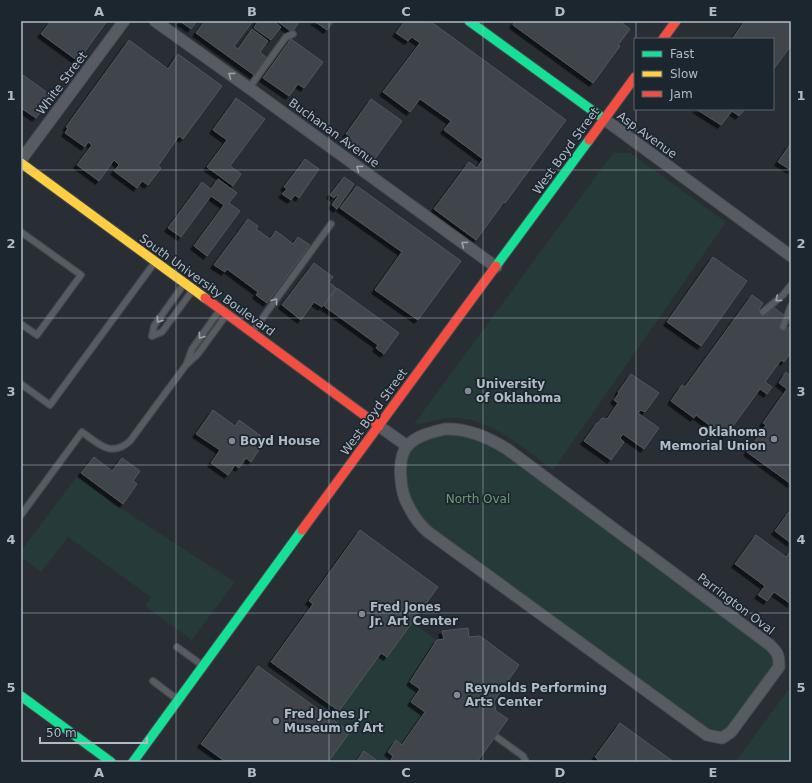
<svg xmlns="http://www.w3.org/2000/svg" width="812" height="783" font-family="'DejaVu Sans',sans-serif">
<style>
.green{fill:#263a3a}
.building{fill:#40454b;stroke:#50565c;filter:url(#shadow)}
.lines{fill:none;stroke-linecap:round;stroke-linejoin:round}
.lane-casing{stroke:#464a4f;stroke-width:8}
.street-casing{stroke:#464a4f;stroke-width:13}
.fast-casing{stroke:#464a4f;stroke-width:11}
.slow-casing{stroke:#464a4f;stroke-width:11}
.jam-casing{stroke:#464a4f;stroke-width:11}
.lane{stroke:#575c63;stroke-width:5.5}
.street{stroke:#575c63;stroke-width:11}
.fast{stroke:#16e098;stroke-width:9}
.slow{stroke:#ffcf43;stroke-width:9}
.jam{stroke:#f24e42;stroke-width:9}
.oneway{stroke:#9aa3ad}
.grid{fill:none;stroke:#b1bbc6;stroke-width:1;stroke-opacity:0.55}
.poi-dot{fill:#818a93;stroke:#1c262e;stroke-width:1.5}
.labels{text-anchor:middle;stroke-width:3.5;stroke-linejoin:round;paint-order:stroke}
.street-label{font-size:12px;fill:#b1bbc6;stroke:#1c262e}
.poi-label{font-size:12px;font-weight:bold;fill:#b1bbc6;stroke:#1c262e;text-anchor:start}
.park-label{font-size:12px;fill:#709a75;stroke:#1c262e}
.neatline{fill:none;stroke:#b1bbc6;stroke-width:1.5}
.grid-label{font-size:13px;text-anchor:middle;font-weight:bold;fill:#b1bbc6}
</style>
<defs>
<filter id="shadow"><feDropShadow dx="-3.5" dy="3.5" stdDeviation="0" flood-color="#0009"/></filter>
</defs>
<rect width="100%" height="100%" fill="#282e34"/>
<g class="green">
<path d="M613,153h17l96,69 -173,248c-27,-20 -65,-54 -100,-52 -13,0 -26,6 -39,6z"/>
<path d="M431,433l52,3 287,209 9,15 -40,63 -23,14 -288,-205 -20,-26 -8,-39 14,-27z"/>
<path d="M77,476l37,28 121,78 -43,58 -47,-34 6,-9 -83,-60 -27,35 -20,-15v-6z"/>
<path d="M412,623l25,17 -27,41 10,8 -9,13 14,10 -23,33 -6,-5 -8,11 5,5 -2,4 3,2h-15l-15,-11 -8,11h-28l-9,-52 7,-9 55,-48 6,4z"/>
<path d="M791,686v76h-56z"/>
</g>
<g class="building">
<path d="M51,21h56l-29,40 -37,-27z"/>
<path d="M180,21h17l-6,8z"/>
<path d="M205,21h48l-19,25 4,3 14,-20 16,12 -8,11 7,6 -13,17 -58,-42z"/>
<path d="M258,21h15l8,6 -10,13 -17,-12z"/>
<path d="M277,21h23l-8,11z"/>
<path d="M314,21h20l-7,9z"/>
<path d="M405,21h24l4,3h1l132,96 -61,83 -1,-1 -28,38 -42,-31 35,-47 8,6 6,-9 -39,-29 7,-9 -31,-22 -10,13 -27,-20 37,-49 -8,-6 -4,4 -12,-8z"/>
<path d="M515,21h110l-2,3 7,5 -12,16 2,1 -27,37 -80,-58z"/>
<path d="M745,21h46v27l-1,-1 -17,23v-31h-41z"/>
<path d="M291,39l32,23 -19,26 -6,-4 -9,12 -26,-18z"/>
<path d="M129,40l39,29 10,-15 44,32 -39,53 -4,-3 -21,30 3,2 -13,17 -6,-4 -5,7 -23,-17 5,-6 -5,-5 -15,21 -22,-16 15,-20 -4,-3 -3,5 -20,-14 3,-5 -2,-1z"/>
<path d="M23,75l29,21 -16,22 -15,-10v-30z"/>
<path d="M236,98l29,21 -35,47 11,8 -8,12 -26,-19 20,-27 -14,-10z"/>
<path d="M371,99l31,22 -28,39 -26,-19 3,-4 -5,-3z"/>
<path d="M696,109h49l-6,7 -7,-5 -11,14z"/>
<path d="M791,143v27l-13,-8z"/>
<path d="M305,159l14,10 -20,29 -4,-3 -4,5 -9,-6 5,-5 -3,-2z"/>
<path d="M344,177l10,7 -17,25 -5,-4 6,-9 -2,-1 -2,3 -4,-3z"/>
<path d="M218,179l19,14 -8,10 11,8 -33,45 -13,-10 30,-41 -13,-9 -30,41 -13,-9 34,-46 9,7z"/>
<path d="M357,186l104,75 -43,59 -43,-30 27,-38 -62,-44z"/>
<path d="M248,219l10,7 -2,3 14,10 6,-8 17,13 5,-7 12,8 -43,58 -11,-8 2,-3 -31,-23 -2,3 -11,-7z"/>
<path d="M713,257l34,24 -46,65 -34,-24z"/>
<path d="M314,263l19,14 -4,5 7,6 -14,19 -8,-5 -13,18 -19,-15z"/>
<path d="M337,288l62,45 -15,21 -8,-6 2,-3 -54,-39z"/>
<path d="M752,295l11,8 -4,6 8,6 6,-8 12,9 -5,8 7,6 2,-3 2,2v23l-7,10 -3,-2 -16,22 7,5 -5,7 -7,-5 -35,48 -29,-22 -2,3 -23,-17 11,-16 3,2z"/>
<path d="M786,372l5,4v108l-44,-32 19,-27 -3,-2 24,-34 -8,-6z"/>
<path d="M631,374l28,19 -14,19 -4,-2 -3,3 21,15 -15,21 -21,-15 -3,4 4,4 -13,18 -27,-19 13,-18h1l4,-5 5,1 11,-16 -4,-3 5,-7 -1,-1z"/>
<path d="M213,410l22,16 4,-6 22,16 -7,10 5,4 -8,12 -5,-4 -7,10 -4,-3 -7,10 -17,-12 9,-13 -24,-16z"/>
<path d="M94,457l18,14 10,-13 18,13 -7,10 4,3 -14,20 -42,-31z"/>
<path d="M789,512l2,2v29l-16,-12z"/>
<path d="M360,530l78,57 -51,70 -6,-4 -42,58 -68,-49 42,-58 -4,-3z"/>
<path d="M756,535l30,22 5,-7v54l-17,-12 -7,9 -9,-6 7,-9 -30,-22z"/>
<path d="M468,628l1,9 11,-1 39,29 -25,36 2,10 12,8 -31,43h-83l-3,-2 2,-4 -5,-4 8,-12 6,5 23,-33 -14,-10 9,-13 -10,-7 27,-42 7,-1 -2,-8z"/>
<path d="M258,666l92,66 -22,30h-102l-25,-18z"/>
<path d="M620,723l33,24 21,15h-73l-6,-5z"/>
<path d="M364,751l15,11h-23z"/>
</g>
<g class="lines">
<g class="lane-casing">
<g id="lane">
<path d="M249,88l37,-51 7,-3"/>
<path d="M21,232l60,43 -44,60 -16,-11"/>
<path d="M763,312l20,-17 8,-10"/>
<path d="M783,327l8,-21"/>
<path d="M253,331l78,-107"/>
<path d="M152,336l10,-4 30,-41"/>
<path d="M152,336l2,-10 30,-42"/>
<path d="M187,363l5,-14 27,-38"/>
<path d="M21,384l29,21 105,-143"/>
<path d="M21,515l61,-83c17,12 29,26 48,9l56,-76 12,-11 29,-40"/>
<path d="M177,647l25,18"/>
<path d="M153,681l25,19"/>
<path d="M498,738l25,18 3,6"/>
</g>
</g>
<g class="street-casing">
<g id="street">
<path d="M155,21l94,67 247,179"/>
<path d="M604,119l187,137"/>
<path d="M21,160l103,-139"/>
<path d="M379,426l28,20"/>
<path d="M445,429c23,-1 43,8 62,20l263,196c8,8 9,10 9,22l-48,65 -9,6 -15,-3 -279,-203c-8,-7 -14,-15 -19,-25 -9,-14 -13,-49 -1,-62 10,-10 24,-13 37,-16z"/>
</g>
</g>
<g class="fast-casing">
<g id="fast">
<path d="M469,21l135,98"/>
<path d="M496,266l93,-126"/>
<path d="M21,696l90,66"/>
<path d="M133,762l169,-232"/>
</g>
</g>
<g class="slow-casing">
<path id="slow" d="M21,163l184,135"/>
</g>
<g class="jam-casing">
<g id="jam">
<path d="M663,39l13,-18"/>
<path d="M589,140l46,-63"/>
<path d="M205,298l174,128"/>
<path d="M302,530l194,-264"/>
</g>
</g>
<use href="#lane" class="lane"/>
<use href="#street" class="street"/>
<use href="#fast" class="fast"/>
<use href="#slow" class="slow"/>
<use href="#jam" class="jam"/>
</g>
<defs><path id="oneway-chevron" d="M-2-3.5L2.5 0L-2 3.5" fill="none" stroke-width="1.6" stroke-linecap="round" stroke-linejoin="round"/></defs>
<g class="oneway">
<use href="#oneway-chevron" transform="translate(231 75) rotate(-144)"/>
<use href="#oneway-chevron" transform="translate(359 168) rotate(-144)"/>
<use href="#oneway-chevron" transform="translate(464 244) rotate(-143)"/>
<use href="#oneway-chevron" transform="translate(778 299) rotate(140)"/>
<use href="#oneway-chevron" transform="translate(275 301) rotate(-54)"/>
<use href="#oneway-chevron" transform="translate(159 320) rotate(125)"/>
<use href="#oneway-chevron" transform="translate(201 336) rotate(126)"/>
</g>
<path class="grid" d="M176,21v741M329,21v741M483,21v741M636,21v18M636,109v653M21,170h770M21,318h770M21,465h770M21,613h770"/>
<g class="poi-dot">
<circle cx="468" cy="391" r="4"/>
<circle cx="774" cy="439" r="4"/>
<circle cx="232" cy="441" r="4"/>
<circle cx="362" cy="614" r="4"/>
<circle cx="457" cy="695" r="4"/>
<circle cx="276" cy="721" r="4"/>
</g>
<g class="labels">
<g class="street-label">
<text transform="translate(62 83) rotate(-53)" y="4">White Street</text>
<text transform="translate(334 133) rotate(36)" y="4">Buchanan Avenue</text>
<text transform="translate(647 135) rotate(36)" y="4">Asp Avenue</text>
<text transform="translate(566 151) rotate(-54)" y="4">West Boyd Street</text>
<text transform="translate(207 285) rotate(36)" y="4">South University Boulevard</text>
<text transform="translate(374 412) rotate(-54)" y="4">West Boyd Street</text>
<text transform="translate(736 604) rotate(37)" y="4">Parrington Oval</text>
</g>
<g class="poi-label">
<text x="476" y="388">University<tspan x="476" dy="14">of Oklahoma</tspan></text>
<text x="766" y="436" text-anchor="end">Oklahoma<tspan x="766" dy="14">Memorial Union</tspan></text>
<text x="240" y="445">Boyd House</text>
<text x="370" y="611">Fred Jones<tspan x="370" dy="14">Jr. Art Center</tspan></text>
<text x="465" y="692">Reynolds Performing<tspan x="465" dy="14">Arts Center</tspan></text>
<text x="284" y="718">Fred Jones Jr<tspan x="284" dy="14">Museum of Art</tspan></text>
</g>
<g class="park-label">
<text x="478" y="503">North Oval</text>
</g>
</g>
<rect width="812" height="783" fill="none" stroke="#1c262e" stroke-width="44"/>
<rect x="634" y="38" width="140" height="72" fill="#1c262e" stroke="#58626b"/>
<rect x="642" y="51" width="20" height="6" fill="#16e098" stroke="#58626b"/>
<text x="670" y="58" font-size="12" fill="#b1bbc6">Fast</text>
<rect x="642" y="71" width="20" height="6" fill="#ffcf43" stroke="#58626b"/>
<text x="670" y="78" font-size="12" fill="#b1bbc6">Slow</text>
<rect x="642" y="91" width="20" height="6" fill="#f24e42" stroke="#58626b"/>
<text x="670" y="98" font-size="12" fill="#b1bbc6">Jam</text>
<path d="M40 737v6h107v-6" fill="none" stroke="#b1bbc6" stroke-width="2"/>
<text x="46" y="737" font-size="12" fill="#b1bbc6" stroke="#1c262e" stroke-width="3" paint-order="stroke">50 m</text>
<rect x="22" y="22" width="768" height="739" class="neatline"/>
<g class="grid-label">
<text x="99" y="16">A</text>
<text x="252" y="16">B</text>
<text x="406" y="16">C</text>
<text x="560" y="16">D</text>
<text x="713" y="16">E</text>
<text x="11" y="100">1</text>
<text x="801" y="100">1</text>
<text x="11" y="248">2</text>
<text x="801" y="248">2</text>
<text x="11" y="396">3</text>
<text x="801" y="396">3</text>
<text x="11" y="544">4</text>
<text x="801" y="544">4</text>
<text x="11" y="692">5</text>
<text x="801" y="692">5</text>
<text x="99" y="777">A</text>
<text x="252" y="777">B</text>
<text x="406" y="777">C</text>
<text x="560" y="777">D</text>
<text x="713" y="777">E</text>
</g>
</svg>
